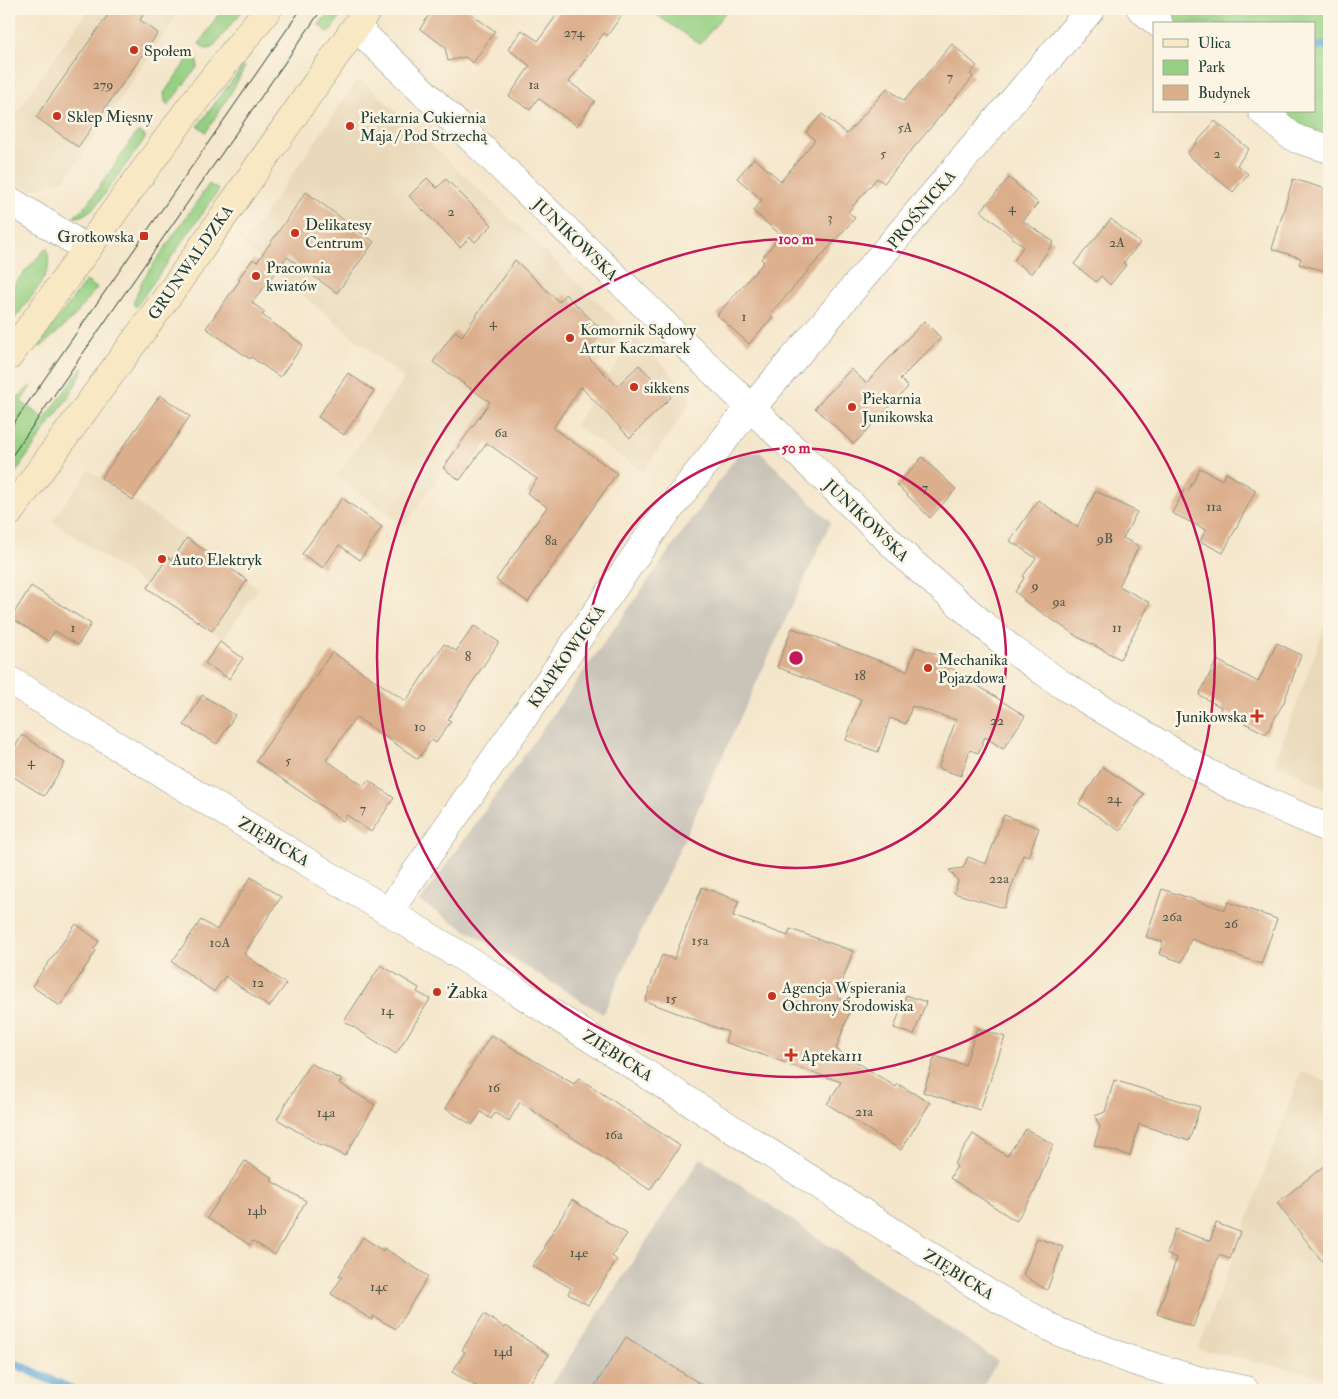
<svg xmlns="http://www.w3.org/2000/svg" width="1338" height="1399" font-family="'IM FELL Double Pica',serif">
<style>
.built{fill:#e9d9ba}
.industrial{fill:#c9c3b8}
.green{fill:#95cf82;stroke:#5a865b}
.lines{fill:none;stroke-linecap:round;stroke-linejoin:round}
.stream{stroke:#61aad8;stroke-width:9}
.building{fill:#dbae8c}
.street-casing{stroke:#8a9280;stroke-width:29}
.secondary-casing{stroke:#8a9280;stroke-width:29}
.street{stroke:#fff;stroke-width:28}
.secondary{stroke:#f8e8c3;stroke-width:28}
.tram{stroke:#1f3d34;stroke-width:1}
.ring{fill:none;stroke:#c2185b;stroke-width:2.5}
.poi-dot{fill:#c8321e;stroke:#fcf5e5;stroke-width:2}
.labels{text-anchor:middle;stroke-width:5;stroke-linejoin:round;paint-order:stroke}
.number-label{font-size:14px;fill:#4e594a}
.poi-label{font-size:16px;fill:#1f3d34;stroke:#fcf5e5;text-anchor:start}
.street-label{font-size:16px;fill:#1f3d34;stroke:#fcf5e5}
.centre{fill:#c2185b;stroke:#fcf5e5;stroke-width:2.5}
.ring-label{font-size:15px;text-anchor:middle;font-weight:bold;fill:#c2185b;stroke:#fcf5e5;stroke-width:5;stroke-linejoin:round;paint-order:stroke}
</style>
<rect width="100%" height="100%" fill="#fcf5e5"/>
<filter id="ink" filterUnits="userSpaceOnUse"><feTurbulence type="fractalNoise" baseFrequency=".02" numOctaves="2"/><feDisplacementMap in="SourceGraphic" scale="10" xChannelSelector="R" yChannelSelector="G"/><feConvolveMatrix kernelMatrix="1 2 1 2 8 2 1 2 1" color-interpolation-filters="sRGB"/></filter>
<filter id="wash" filterUnits="userSpaceOnUse"><feTurbulence type="fractalNoise" baseFrequency=".0096" numOctaves="4" result="noise"/><feDisplacementMap in="SourceGraphic" scale="20" xChannelSelector="R" yChannelSelector="G"/><feGaussianBlur stdDeviation="1.12" result="paint"/><feColorMatrix in="noise" values="0 0 0 0 0 0 0 0 0 0 0 0 0 0 0 0 0 1.4 0 .05"/><feComposite in="paint" operator="in"/></filter>
<g filter="url(#wash)">
<rect width="100%" height="100%" fill="#f4e6cb"/>
<g class="built">
<path d="M89,9h90l-8,16 -106,154 -34,11 -22,-10v-57z"/>
<path d="M357,81h6l151,141 110,106 -47,66 -54,-39 -119,171 -67,-50 67,-97 -161,-134z"/>
<path d="M635,338l54,53 2,11 -48,70 -68,-47z"/>
<path d="M89,470l170,118 -36,51 -171,-118z"/>
<path d="M1329,616v175l-54,-29z"/>
<path d="M1301,1071l28,12v295l-131,-29 50,-131z"/>
</g>
<g class="industrial">
<path d="M760,452l71,70 -228,492 -183,-112 318,-448z"/>
<path d="M701,1158l297,203 -18,29h-432z"/>
</g>
<g class="green">
<path d="M222,9h22l-32,39 -6,1 -7,-5z"/>
<path d="M331,9h14l-16,24 -10,-8z"/>
<path d="M648,9h80l-28,35z"/>
<path d="M1156,9h173v125l-30,-8 -19,-15h34v-87h-140z"/>
<path d="M190,56l7,4 1,6 -30,39 -3,-3 -1,-9z"/>
<path d="M243,66l2,1 -13,24 -26,41 -8,-6z"/>
<path d="M138,131l8,6 -51,70 -13,9 -8,1 15,-15z"/>
<path d="M209,184l10,6 -83,117 -3,-3 9,-23z"/>
<path d="M47,247c1,8 3,16 0,24 -7,18 -27,39 -38,55v-36z"/>
<path d="M86,281l11,7 -25,31 -31,28 -3,-2z"/>
<path d="M82,367l2,1 -13,25 -62,89v-78l22,-18 -10,16 24,17z"/>
</g>
<g class="lines">
<g class="stream">
<path d="M1314,47l15,-2"/>
<path d="M9,1361l64,29"/>
</g>
</g>
<g id="blocks">
<g class="building">
<path d="M112,9h35l-7,11 18,13 -80,114 -42,-30z"/>
<path d="M433,9h36l6,8 20,14 -22,32 -8,-6 -17,4 -3,-14 -25,-18z"/>
<path d="M561,9h65l-19,27 -3,-3 -35,49 26,19 -18,25 -39,-28 -8,12 -21,-14 21,-30 -22,-17 14,-19 16,11z"/>
<path d="M952,44l25,22 -7,8 3,3 -89,106 -7,-5 -29,34 7,6 -85,96 3,3 -24,27 -32,-29 47,-53 -3,-3 20,-24 -28,-24 9,-11 -25,-22 17,-20 27,23 34,-41 -9,-8 16,-18 25,20 40,-46 17,13z"/>
<path d="M1215,121l34,28 -12,16 11,9 -15,18 -46,-38z"/>
<path d="M427,178l10,10 9,-9 46,46 -17,17 -5,-5 -10,10 -51,-51z"/>
<path d="M1009,178l29,25 -15,18 31,21 -22,32 -18,-13 9,-15 -42,-35z"/>
<path d="M1293,179l36,11v82l-30,-8 2,-6 -29,-9z"/>
<path d="M306,192l68,50 -37,51 -50,-36 -35,46 13,9 -3,3 41,30 -23,32 -29,-20 -1,2 -44,-31 34,-48 -2,-1 15,-20 4,3z"/>
<path d="M1111,219l29,24 -17,20 3,2 -16,20 -9,-9 -5,6 -22,-18z"/>
<path d="M515,260l44,42 6,-8 39,38 -20,21 33,33 22,-21 32,32 -41,41 -49,-51 -28,41 64,45 -89,129 -32,-22 51,-73 -20,-14 10,-14 -50,-36 -27,37 -17,-12 47,-66 -57,-40 22,-31 7,5z"/>
<path d="M924,321l17,17 -41,41 8,8 -54,57 -39,-36 36,-39 15,14z"/>
<path d="M348,373l26,18 -30,44 -26,-18z"/>
<path d="M160,395l30,21 -57,84 -32,-22z"/>
<path d="M922,457l34,32 -26,29 -33,-33z"/>
<path d="M1200,468l22,12 4,-7 30,17 -33,63 -23,-12 6,-11 -34,-17 13,-24 3,2z"/>
<path d="M1096,491l41,21 -14,26 16,8 -20,40 31,17 -30,56 -42,-22 -55,-37 1,-1 -9,-7 9,-14 -1,-2 13,-18 -26,-17 28,-41 39,27z"/>
<path d="M342,498l40,29 -22,33 -21,-15 -16,23 -21,-14z"/>
<path d="M187,538l60,42 -35,51 -65,-43 21,-31 4,3z"/>
<path d="M31,586l60,38 -13,21 -23,-14 -7,10 -37,-23z"/>
<path d="M474,626l25,16 -51,77 3,2 -15,22 -5,-3 -13,19 -62,-42 -30,43 38,26 4,-6 26,18 -23,34 -24,-17 -4,6 -87,-60 76,-109 74,49 38,-57 12,7z"/>
<path d="M792,628l115,43 9,-24 36,13 -3,7 76,49 -22,33 -18,-12 -7,16 -8,-3 -9,26 -23,-8 18,-48 -44,-14 -6,18 -16,-6 -12,34 -32,-12 15,-41 -84,-32z"/>
<path d="M220,642l23,16 -14,21 -24,-16z"/>
<path d="M1277,643l24,12 -17,47 -18,32 -46,-24 1,-3 -22,-12 18,-35 41,22z"/>
<path d="M202,695l33,20 -18,29 -33,-19z"/>
<path d="M22,735l43,28 -21,33 -35,-22v-17z"/>
<path d="M1103,767l41,27 -24,37 -41,-27z"/>
<path d="M1004,815l35,13 -11,29 -5,-2 -19,53 -50,-15 4,-12 -9,-11 14,-2 5,-11 18,7z"/>
<path d="M251,877l30,20 -37,57 42,30 -17,23 -44,-31 -11,16 -42,-30 29,-42 16,10z"/>
<path d="M702,887l37,14 -6,15 55,20 2,-7 63,22 -16,46 16,6 -17,46 60,38 2,-3 32,19 -29,47 -74,-46 14,-22 -116,-40 3,-10 -83,-31 17,-46 12,4z"/>
<path d="M1162,889l63,21 3,-8 49,17 -16,45 -70,-25 -9,23 -23,-8 4,-12 -17,-5z"/>
<path d="M76,924l23,17 -5,8 2,2 -36,55 -28,-20z"/>
<path d="M381,965l38,23 -2,4 13,7 -34,55 -52,-33z"/>
<path d="M906,995l20,7 -12,33 -20,-7z"/>
<path d="M977,1028l28,9 -25,73 -57,-18 12,-36 30,9z"/>
<path d="M491,1035l83,49 5,-6 101,68 -30,44 -130,-88 -11,19 -14,-8 -4,6 -10,-7 -9,13 -27,-17z"/>
<path d="M310,1063l32,17 -3,3 36,22 -30,51 -23,-12 -2,1 -43,-26z"/>
<path d="M1114,1080l86,27 -11,34 -50,-17 -9,32 -36,-11 6,-18 -5,-11 10,-4z"/>
<path d="M1026,1129l27,15 -19,49 -18,28 -66,-43 7,-12 -3,-2 19,-30 34,22z"/>
<path d="M245,1161l28,17 -2,3 35,20 -31,54 -22,-14 -3,4 -43,-27z"/>
<path d="M1329,1162v108l-52,-67z"/>
<path d="M572,1200l55,34 -15,22 5,4 -29,45 -20,-11 3,-6 -39,-22 13,-18 -1,-2z"/>
<path d="M1216,1223l24,9 -10,27 -11,-4 -26,72 -36,-13 20,-56 -11,-4 9,-25 35,12z"/>
<path d="M363,1237l20,14 1,-3 44,28 -32,53 -23,-13 -1,4 -41,-26 11,-17 -3,-1z"/>
<path d="M1037,1238l26,9 -16,43 -24,-15z"/>
<path d="M484,1314l21,14 1,-2 43,29 -24,35h-43l-30,-18 13,-20 -3,-2z"/>
<path d="M626,1337l84,53h-118z"/>
</g>
</g>
</g>
<g filter="url(#ink)">
<use href="#blocks" fill-opacity="0" stroke="#8a9280" stroke-width="1"/>
<g class="lines">
<g class="street-casing">
<g id="street">
<path d="M1141,9l18,15"/>
<path d="M356,27l555,535 99,86 54,38 144,87 26,14 95,42"/>
<path d="M1262,111l28,24 7,4 32,10"/>
<path d="M9,200l78,49"/>
<path d="M9,680l483,295 496,318 71,39 72,28 66,20 48,10"/>
<path d="M389,911l268,-386 93,-118 10,-9 331,-389"/>
</g>
</g>
<g class="secondary-casing">
<g id="secondary">
<path d="M9,356l182,-250 77,-97"/>
<path d="M9,513l166,-227 193,-277"/>
</g>
</g>
<use href="#street" class="street"/>
<use href="#secondary" class="secondary"/>
<g class="tram">
<path d="M9,430l292,-421"/>
<path d="M9,460l313,-451"/>
</g>
</g>
</g>
<g class="ring">
<circle cx="796" cy="658" r="210"/>
<circle cx="796" cy="658" r="419"/>
</g>
<g class="poi-dot">
<circle cx="134" cy="50" r="5"/>
<circle cx="57" cy="116" r="5"/>
<circle cx="350" cy="126" r="5"/>
<circle cx="295" cy="233" r="5"/>
<rect x="139" y="231" width="10" height="10" rx="2.5"/>
<circle cx="256" cy="276" r="5"/>
<circle cx="570" cy="338" r="5"/>
<circle cx="634" cy="387" r="5"/>
<circle cx="852" cy="407" r="5"/>
<circle cx="162" cy="559" r="5"/>
<circle cx="928" cy="668" r="5"/>
<path d="M1254.5 708.5h5v5h5v5h-5v5h-5v-5h-5v-5h5z"/>
<circle cx="437" cy="992" r="5"/>
<circle cx="772" cy="996" r="5"/>
<path d="M788.5 1047.5h5v5h5v5h-5v5h-5v-5h-5v-5h5z"/>
</g>
<g class="labels">
<g class="number-label">
<text x="574" y="37">274</text>
<text x="950" y="81">7</text>
<text x="103" y="89">279</text>
<text x="534" y="89">1a</text>
<text x="905" y="132">5A</text>
<text x="883" y="158">5</text>
<text x="1217" y="158">2</text>
<text x="1012" y="212">4</text>
<text x="451" y="216">2</text>
<text x="830" y="222">3</text>
<text x="1117" y="247">2A</text>
<text x="744" y="321">1</text>
<text x="493" y="327">4</text>
<text x="501" y="437">6a</text>
<text x="925" y="492">7</text>
<text x="1214" y="511">11a</text>
<text x="1105" y="543">9B</text>
<text x="551" y="545">8a</text>
<text x="1035" y="590">9</text>
<text x="1059" y="606">9a</text>
<text x="73" y="632">1</text>
<text x="1117" y="632">11</text>
<text x="468" y="661">8</text>
<text x="860" y="680">18</text>
<text x="997" y="725">22</text>
<text x="420" y="731">10</text>
<text x="288" y="765">5</text>
<text x="31" y="766">4</text>
<text x="1114" y="803">24</text>
<text x="363" y="813">7</text>
<text x="999" y="883">22a</text>
<text x="1172" y="921">26a</text>
<text x="1231" y="928">26</text>
<text x="700" y="945">15a</text>
<text x="220" y="947">10A</text>
<text x="258" y="987">12</text>
<text x="671" y="1003">15</text>
<text x="387" y="1015">14</text>
<text x="494" y="1092">16</text>
<text x="864" y="1116">21a</text>
<text x="326" y="1117">14a</text>
<text x="614" y="1139">16a</text>
<text x="257" y="1215">14b</text>
<text x="579" y="1257">14e</text>
<text x="379" y="1291">14c</text>
<text x="503" y="1356">14d</text>
</g>
<g class="poi-label">
<text x="144" y="56">Społem</text>
<text x="67" y="122">Sklep Mięsny</text>
<text x="360" y="123">Piekarnia Cukiernia<tspan x="360" dy="18">Maja / Pod Strzechą</tspan></text>
<text x="305" y="230">Delikatesy<tspan x="305" dy="18">Centrum</tspan></text>
<text x="134" y="242" text-anchor="end">Grotkowska</text>
<text x="266" y="273">Pracownia<tspan x="266" dy="18">kwiatów</tspan></text>
<text x="580" y="335">Komornik Sądowy<tspan x="580" dy="18">Artur Kaczmarek</tspan></text>
<text x="644" y="393">sikkens</text>
<text x="862" y="404">Piekarnia<tspan x="862" dy="18">Junikowska</tspan></text>
<text x="172" y="565">Auto Elektryk</text>
<text x="938" y="665">Mechanika<tspan x="938" dy="18">Pojazdowa</tspan></text>
<text x="1247" y="722" text-anchor="end">Junikowska</text>
<text x="782" y="993">Agencja Wspierania<tspan x="782" dy="18">Ochrony Środowiska</tspan></text>
<text x="447" y="998">Żabka</text>
<text x="801" y="1061">Apteka111</text>
</g>
<g class="street-label">
<text transform="translate(921 209) rotate(-50)" y="6">PROŚNICKA</text>
<text transform="translate(576 239) rotate(44)" y="6">JUNIKOWSKA</text>
<text transform="translate(190 262) rotate(-55)" y="6">GRUNWALDZKA</text>
<text transform="translate(867 520) rotate(44)" y="6">JUNIKOWSKA</text>
<text transform="translate(566 656) rotate(-55)" y="6">KRAPKOWICKA</text>
<text transform="translate(274 841) rotate(31)" y="6">ZIĘBICKA</text>
<text transform="translate(618 1055) rotate(33)" y="6">ZIĘBICKA</text>
<text transform="translate(959 1274) rotate(32)" y="6">ZIĘBICKA</text>
</g>
</g>
<circle cx="796" cy="658" r="8" class="centre"/>
<g class="ring-label">
<text x="796" y="244">100 m</text>
<text x="796" y="453">50 m</text>
</g>
<rect width="1338" height="1399" fill="none" stroke="#fcf5e5" stroke-width="30"/>
<rect x="1153" y="22" width="162" height="90" fill="#fcf5e5" stroke="#a4ab9e"/>
<rect x="1163" y="39" width="25" height="8" fill="#f8e8c3" stroke="#a4ab9e"/>
<text x="1198" y="48" font-size="15" fill="#1f3d34">Ulica</text>
<rect x="1163" y="60" width="25" height="15" fill="#95cf82" stroke="#a4ab9e"/>
<text x="1198" y="72" font-size="15" fill="#1f3d34">Park</text>
<rect x="1163" y="85" width="25" height="15" fill="#dbae8c" stroke="#a4ab9e"/>
<text x="1198" y="98" font-size="15" fill="#1f3d34">Budynek</text>
</svg>
